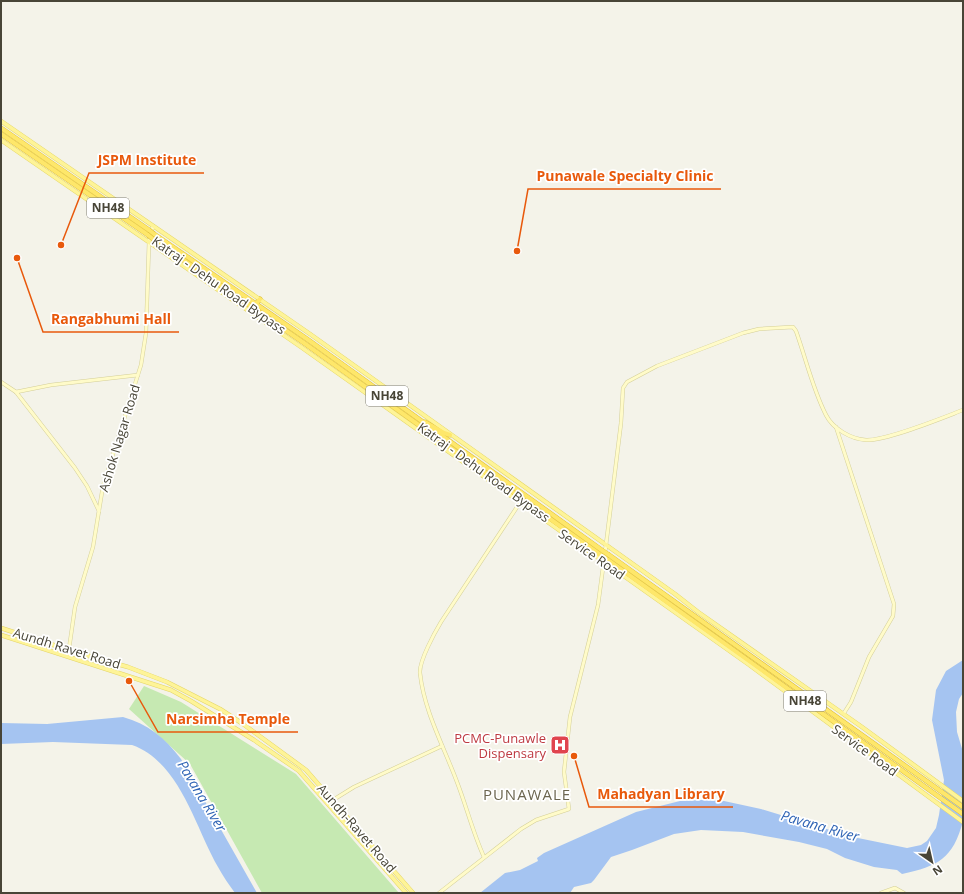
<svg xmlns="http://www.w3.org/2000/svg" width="964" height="894" font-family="'Open Sans',sans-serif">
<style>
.green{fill:#c6e9b2}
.water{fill:#a5c4f1}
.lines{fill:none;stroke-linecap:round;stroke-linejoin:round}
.secondary-casing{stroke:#d4cf99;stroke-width:4}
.primary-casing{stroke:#e4d567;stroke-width:4.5}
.highway-casing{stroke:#debf39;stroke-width:5}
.secondary{stroke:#fffbc9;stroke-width:3}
.primary{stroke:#fef498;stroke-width:3.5}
.highway{stroke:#fee76a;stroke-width:4}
.highway-bridge-casing{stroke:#debf39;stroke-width:5;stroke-linecap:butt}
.highway-bridge{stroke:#fee76a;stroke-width:4}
.labels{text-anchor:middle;stroke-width:3.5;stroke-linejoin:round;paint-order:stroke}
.shield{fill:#fff;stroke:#7f7d73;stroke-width:1}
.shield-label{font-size:12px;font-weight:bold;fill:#484537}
.street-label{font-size:13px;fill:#484537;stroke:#fff}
.health-label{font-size:13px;fill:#be3a42;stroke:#fff;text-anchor:end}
.water-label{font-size:14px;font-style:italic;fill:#2f64b5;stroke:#fff}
.quarter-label{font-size:15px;letter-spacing:1px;fill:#6b654e;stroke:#fff}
.leader{fill:none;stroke:#e8590c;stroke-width:1.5}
.callout-dot{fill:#e8590c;stroke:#fff;stroke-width:1.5}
.callout-label{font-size:14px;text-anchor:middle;font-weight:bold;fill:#e8590c;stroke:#fff;stroke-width:3.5;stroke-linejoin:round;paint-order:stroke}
</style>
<rect width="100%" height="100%" fill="#f4f3e9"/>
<path class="green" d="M144,686l37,16 115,72 103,119h-137l-72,-129 -61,-55z"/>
<g class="water">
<path d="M963,660v33l-4,6 -3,13 1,20 6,20v69c-10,38 -25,45 -61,53l-5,-4 -23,-3 -29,-9 -18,-9 -28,-7 -56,-10 -42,-2 -27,4 -42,16 -21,7 -17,23 -3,3 -17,4 -4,6h-90l25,-20 15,-3 18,-9 -1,-3 7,-5 92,-41 44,-11 21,-1 23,1 37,8 92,28 54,11 14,-3 6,-4 9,-13 3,-13 5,-35 -12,-60 4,-30 10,-19z"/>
<path d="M123,717c25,7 42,21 58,42l76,134h-22c-6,-8 -12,-17 -17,-26 -23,-40 -38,-105 -86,-122l-79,-3 -52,2v-21l46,1z"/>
</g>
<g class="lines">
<g class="secondary-casing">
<g id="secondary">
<path d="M1,382l15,10 59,76 12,18 12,25"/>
<path d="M16,392l35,-7 87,-10"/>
<path d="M836,427l58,177 -1,12 -24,41 -18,45 -7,11"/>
<path d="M605,553l16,-130 2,-35 4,-6 30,-16 86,-33 16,-4 34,-2 3,4c10,28 17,59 30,84 7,14 25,24 40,25 20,1 76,-22 97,-30"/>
<path d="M68,656l7,-49 18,-60 10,-61 38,-121 5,-32 3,-91 4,-16"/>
<path d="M333,800l21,-13 88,-41"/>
<path d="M484,857c-11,-24 -17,-49 -27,-75 -13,-35 -33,-71 -37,-109 -1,-12 15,-41 21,-51l80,-121"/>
<path d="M439,893l82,-64 15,-9 33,-11 -5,-37 6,-55 28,-112 6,-45"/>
<path d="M881,893l14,-5 9,5"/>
</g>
</g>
<g class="primary-casing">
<g id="primary">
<path d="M1,121l309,213 365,260 23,18 164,115 101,74"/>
<path d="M1,140l300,207 447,317 215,158"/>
<path d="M1,628l74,24 53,15 39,15 53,27 23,15 63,46 107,123"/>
<path d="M1,635l170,55 20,11 63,39 45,31 107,122"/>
</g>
</g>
<g class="highway-casing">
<g id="highway">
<path d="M1,128l148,102"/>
<path d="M1,134l147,101"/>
<path d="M154,234l153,105 296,212"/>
<path d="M153,239l151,104 298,213"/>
<path d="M256,304l4,-5"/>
<path d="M389,398l8,-1"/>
<path d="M425,422l19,11 6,2"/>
<path d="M609,555l354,252"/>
<path d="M608,560l355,254"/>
</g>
</g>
<use href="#secondary" class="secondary"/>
<use href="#primary" class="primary"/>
<use href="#highway" class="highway"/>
<g class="highway-bridge-casing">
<g id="highway-bridge">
<path d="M149,230l5,4"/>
<path d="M148,235l5,4"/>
<path d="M603,551l6,4"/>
<path d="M602,556l6,4"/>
</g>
</g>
<use href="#highway-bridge" class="highway-bridge"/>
</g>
<defs>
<g id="hospital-square" transform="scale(1)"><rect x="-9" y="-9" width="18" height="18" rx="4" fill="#e0444e" stroke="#fff"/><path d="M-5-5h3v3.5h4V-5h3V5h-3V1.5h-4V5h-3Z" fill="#fff"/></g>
</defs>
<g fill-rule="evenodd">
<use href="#hospital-square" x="560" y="745"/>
</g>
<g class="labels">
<g class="shield">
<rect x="87" y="198" width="42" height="20" rx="3"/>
<rect x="366" y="386" width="42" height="20" rx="3"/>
<rect x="784" y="691" width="42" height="20" rx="3"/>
</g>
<g class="shield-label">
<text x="108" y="212">NH48</text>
<text x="387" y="400">NH48</text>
<text x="805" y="705">NH48</text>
</g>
<g class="street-label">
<text transform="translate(219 285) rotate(35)" y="5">Katraj - Dehu Road Bypass</text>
<text transform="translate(119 438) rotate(-73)" y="5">Ashok Nagar Road</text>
<text transform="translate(484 472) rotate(36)" y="5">Katraj - Dehu Road Bypass</text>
<text transform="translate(592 554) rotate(35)" y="5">Service Road</text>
<text transform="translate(67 648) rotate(17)" y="5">Aundh Ravet Road</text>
<text transform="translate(865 750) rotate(36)" y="5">Service Road</text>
<text transform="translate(357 828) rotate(49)" y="5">Aundh-Ravet Road</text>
</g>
<g class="health-label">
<text x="546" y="743">PCMC-Punawle<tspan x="546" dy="15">Dispensary</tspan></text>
</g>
<g class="water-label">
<text transform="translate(202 796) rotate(59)" y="5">Pavana River</text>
<text transform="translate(820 826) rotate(16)" y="5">Pavana River</text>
</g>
<g class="quarter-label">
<text x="527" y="800">PUNAWALE</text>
</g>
</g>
<path class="leader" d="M61 245L89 173H204M517 251L528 189H721M17 258L43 332H179M129 681L158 732H298M574 756L589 807H733"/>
<g class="callout-dot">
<circle cx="61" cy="245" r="4"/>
<circle cx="517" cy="251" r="4"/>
<circle cx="17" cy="258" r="4"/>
<circle cx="129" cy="681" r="4"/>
<circle cx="574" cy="756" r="4"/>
</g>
<g class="callout-label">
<text x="147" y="165">JSPM Institute</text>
<text x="625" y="181">Punawale Specialty Clinic</text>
<text x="111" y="324">Rangabhumi Hall</text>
<text x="228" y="724">Narsimha Temple</text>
<text x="661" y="799">Mahadyan Library</text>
</g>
<rect width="964" height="894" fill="none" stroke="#484537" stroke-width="4"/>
<g transform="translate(932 862) rotate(146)" stroke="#ffffff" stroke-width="3" paint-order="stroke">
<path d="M0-3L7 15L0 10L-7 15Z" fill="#484537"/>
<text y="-6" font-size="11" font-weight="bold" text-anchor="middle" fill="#484537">N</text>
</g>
</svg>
